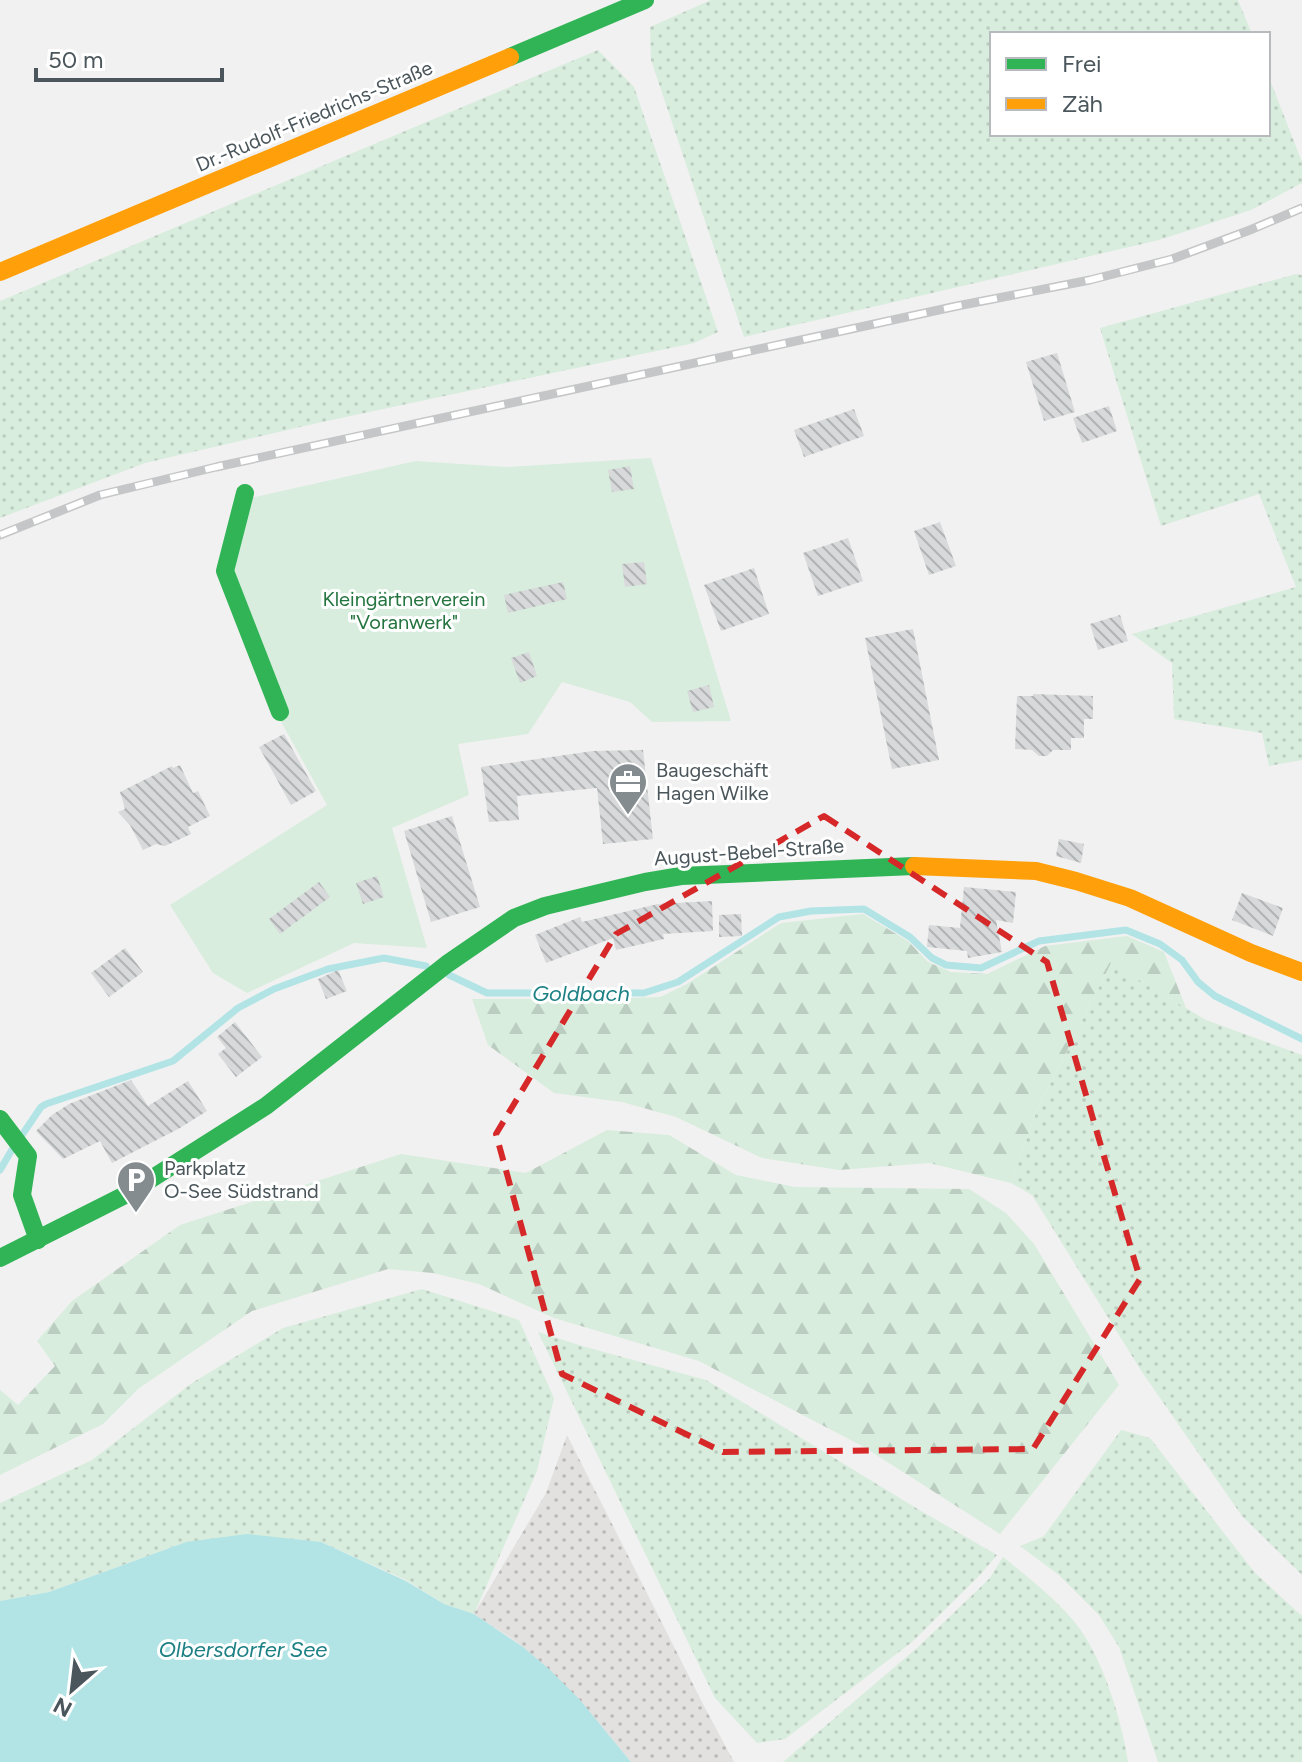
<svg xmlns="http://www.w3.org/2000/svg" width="1302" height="1762" font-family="Figtree,sans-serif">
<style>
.grass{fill:url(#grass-dots)}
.forest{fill:url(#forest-firs)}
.sand{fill:url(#sand-dots)}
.garden{fill:#d8eddd}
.water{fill:#b2e4e6}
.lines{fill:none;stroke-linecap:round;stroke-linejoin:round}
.stream{stroke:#b2e4e6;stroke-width:7}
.building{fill:url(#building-back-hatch)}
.fast{stroke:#30b455;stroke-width:18}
.slow{stroke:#ff9f0a;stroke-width:18}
.rail-casing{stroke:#c5c6c7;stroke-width:9}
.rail{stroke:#fff;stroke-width:6;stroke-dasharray:18;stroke-linecap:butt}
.marked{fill:none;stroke:#d62828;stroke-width:6;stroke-dasharray:16 10;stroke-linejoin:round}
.labels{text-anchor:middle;stroke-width:6;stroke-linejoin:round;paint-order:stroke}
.street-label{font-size:20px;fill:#4a565b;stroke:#fff}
.park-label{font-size:20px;fill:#23743e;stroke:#fff}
.poi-label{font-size:20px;fill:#4a565b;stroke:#fff;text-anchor:start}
.water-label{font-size:22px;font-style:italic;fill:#1d8085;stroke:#fff}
</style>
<defs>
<pattern id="grass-dots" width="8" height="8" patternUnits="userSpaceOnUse" patternTransform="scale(2)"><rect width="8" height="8" fill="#d8eddd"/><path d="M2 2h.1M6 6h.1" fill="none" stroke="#bbcdc0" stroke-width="1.8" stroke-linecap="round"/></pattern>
<pattern id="forest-firs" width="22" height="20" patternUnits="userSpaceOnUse" patternTransform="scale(2)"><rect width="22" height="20" fill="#d8eddd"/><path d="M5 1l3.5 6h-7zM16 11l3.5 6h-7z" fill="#bbcdc0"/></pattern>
<pattern id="sand-dots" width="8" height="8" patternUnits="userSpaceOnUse" patternTransform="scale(2)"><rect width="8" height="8" fill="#e3e1df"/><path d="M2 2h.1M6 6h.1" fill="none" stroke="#bab9b8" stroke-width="1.8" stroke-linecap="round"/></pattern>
<pattern id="building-back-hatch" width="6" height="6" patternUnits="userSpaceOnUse" patternTransform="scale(2)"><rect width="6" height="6" fill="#d7d9da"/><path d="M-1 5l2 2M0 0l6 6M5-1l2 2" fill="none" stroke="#b0b3b4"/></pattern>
</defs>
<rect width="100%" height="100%" fill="#f1f1f1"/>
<g class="grass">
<path d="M711,0h527l14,34h-260v100h276v-59l34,87v21l-51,27 -92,30 -415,97 -93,-277 -1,-33z"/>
<path d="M598,50l36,37 84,245 -24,11 -381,81 -168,39 -145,55v-217z"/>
<path d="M1296,274l6,1v485l-33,6 -7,-33 -88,-14 -2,-56 -40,-29 164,-47 -37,-93 -98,32 -61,-198z"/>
<path d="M1111,963l95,57 96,35v520l-60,-59 -100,-144 -110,-177 -21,-12 26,-73z"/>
<path d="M422,1289l97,31 35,78 -17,73 -63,143 -30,-10 -38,-24 -85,-38h-135l-137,50 -49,9v-98l92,-43 100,-77 91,-55z"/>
<path d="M538,1332l44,14 124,34 215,131 76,44 -17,20 -68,67 -127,97 -28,4 -42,-45z"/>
<path d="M1121,1430l29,8 105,135 47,43v146h-144l-39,-115 -20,-32 -40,-40 -39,-29 24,-10z"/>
<path d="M1003,1557c27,22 56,44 77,72 24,34 42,92 48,133h-345l134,-114 72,-69z"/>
</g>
<g class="forest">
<path d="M863,914l45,27 20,21 23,10 36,2 58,-28 82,-10 37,16 22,56 -75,-45 -74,147 -26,73 -82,-20 -90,7 -77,-12 -86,-41 -54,-15 -68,-9 -66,-48 -16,-46h127l61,-2 27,-13 94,-61z"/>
<path d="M607,1130l62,5 67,40 59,12 174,2 37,24 28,31 85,141 -119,149 -136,-87 -165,-86 -145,-43 -75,-34 -46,-11 -45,-4 -136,42 -114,78 -35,35 -103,51v-85l18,15 37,-39 -18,-25 35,-40 108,-76 221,-71 125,19z"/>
</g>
<path class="sand" d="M567,1435l138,273 29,54h-103c-33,-40 -65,-80 -106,-113 -15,-13 -34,-23 -51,-35l72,-121z"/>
<path class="garden" d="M651,458l80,263 -79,1 -22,-20 -68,-20 -34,52 -70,10 11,51 -77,33 35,120 -73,-5 -107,50 -34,-20 -43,-68 157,-100 -59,-107 -43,-127 21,-72 170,-38 90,6z"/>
<path class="water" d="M247,1534l74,8 85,39 38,23 30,10 49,33 27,23 30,30 51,62h-631v-161l49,-9 137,-50z"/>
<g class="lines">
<g class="stream">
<path d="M449,975l38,18h157l34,-11 101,-65 32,-6 53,-2 46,28 22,21 14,7 35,3 58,-27 87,-11 34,14 22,16 16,22 17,14 87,43"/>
<path d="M22,1135l19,-28 5,-3 127,-43 65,-53 36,-19 54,-20 56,-11 42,8"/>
<path d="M0,1170l13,-22"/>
</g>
</g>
<g class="building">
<path d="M1057,353l18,59 -31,9 -18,-59z"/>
<path d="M1109,406l8,25 -35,12 -9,-25z"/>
<path d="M854,409l10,27 -60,21 -10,-27z"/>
<path d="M630,466l4,23 -22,3 -4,-22z"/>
<path d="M940,522l16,44 -27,9 -15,-44z"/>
<path d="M848,538l15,43 -45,15 -15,-43z"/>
<path d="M644,562l3,22 -22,3 -3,-23z"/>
<path d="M754,568l15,46 -48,17 -17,-46z"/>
<path d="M563,582l4,17 -59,14 -4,-18z"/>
<path d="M1120,615l8,26 -30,9 -8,-26z"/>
<path d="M913,629l26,131 -47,9 -27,-131z"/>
<path d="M529,652l8,24 -17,7 -9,-25z"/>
<path d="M709,685l5,22 -21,5 -6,-21z"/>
<path d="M1033,694l60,2v23h-9v19h-13v12h-18l-6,6h-8l-7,-6 -17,-1 2,-53h16z"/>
<path d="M284,734l32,57 -25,14 -32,-58z"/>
<path d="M643,750l10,89 -50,5 -6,-56 -80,8 2,24 -30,2 -8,-55 112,-16z"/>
<path d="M180,765l13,28 5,-2 12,25 -22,11 3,7 -26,12 -9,-2 -13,6 -13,-25 -12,-13 7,-3 -5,-17 52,-26 1,2z"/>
<path d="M452,816l28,91 -49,15 -27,-91z"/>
<path d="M1059,839l25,5 -3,19 -25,-7z"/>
<path d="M377,876l7,21 -21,7 -7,-21z"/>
<path d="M319,882l11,15 -50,37 -11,-15z"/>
<path d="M964,887l52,5 -3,31 -17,-3 6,32 -34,6 -1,-7 -40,-4 2,-22 31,3z"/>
<path d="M1242,893l41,15 -10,28 -41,-16z"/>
<path d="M712,901l1,30 -50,3 1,5 -48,11 -3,-12 -67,25 -11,-28 45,-18 2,5 76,-18z"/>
<path d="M741,914l1,22 -23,1v-22z"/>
<path d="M125,948l18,24 -34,25 -18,-24z"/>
<path d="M338,970l9,21 -21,8 -8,-20z"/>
<path d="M235,1022l27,35 -26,20 -18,-23 8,-6 -9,-11z"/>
<path d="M131,1080l17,26 40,-25 19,30 -27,17 -68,35 -12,-22 -37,18 -27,-28 16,-16 17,-11z"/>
</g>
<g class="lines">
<g class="fast">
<path d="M510,57l135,-57"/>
<path d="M245,493l-20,78 55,141"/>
<path d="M0,1119l28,37 -6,39 16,45"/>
<path d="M0,1258l129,-65 137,-87 181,-142 67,-46 31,-12 100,-24 36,-6 233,-10"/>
</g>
<g class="slow">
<path d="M0,272l510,-215"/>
<path d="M914,866l122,5 40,10 54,17 121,55 51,19"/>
</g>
<g class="rail-casing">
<path id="rail" d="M0,535l100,-40 116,-28 741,-161 133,-26 82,-21 78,-29 52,-22"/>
</g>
<use href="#rail" class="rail"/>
</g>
<path class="marked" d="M824,816l223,146 93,317 -107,170 -310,3 -161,-78 -66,-240 120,-200z"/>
<defs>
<g id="office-pin" transform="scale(2)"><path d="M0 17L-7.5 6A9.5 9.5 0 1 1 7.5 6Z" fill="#848c90" stroke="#fff"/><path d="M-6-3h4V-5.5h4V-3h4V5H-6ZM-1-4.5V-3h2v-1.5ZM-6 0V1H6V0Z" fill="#fff"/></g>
<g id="parking-pin" transform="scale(2)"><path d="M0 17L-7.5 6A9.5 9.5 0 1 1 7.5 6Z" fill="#848c90" stroke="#fff"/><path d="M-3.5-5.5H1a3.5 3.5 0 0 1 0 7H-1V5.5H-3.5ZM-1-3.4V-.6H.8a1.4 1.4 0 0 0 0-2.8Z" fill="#fff"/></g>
</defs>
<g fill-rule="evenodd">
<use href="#office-pin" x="628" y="782"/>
<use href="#parking-pin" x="136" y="1180"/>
</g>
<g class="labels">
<g class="street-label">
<text transform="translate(314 116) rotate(-23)" y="7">Dr.-Rudolf-Friedrichs-Straße</text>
<text transform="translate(749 852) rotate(-4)" y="7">August-Bebel-Straße</text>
</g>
<g class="park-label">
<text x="404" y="606">Kleingärtnerverein<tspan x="404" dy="23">"Voranwerk"</tspan></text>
</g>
<g class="poi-label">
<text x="656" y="777">Baugeschäft<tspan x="656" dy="23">Hagen Wilke</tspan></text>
<text x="164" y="1175">Parkplatz<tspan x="164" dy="23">O-See Südstrand</tspan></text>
</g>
<g class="water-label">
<text x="581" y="1001">Goldbach</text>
<text x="243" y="1657">Olbersdorfer See</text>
</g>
</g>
<rect x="990" y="32" width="280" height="104" fill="#ffffff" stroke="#b7bbbd" stroke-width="2"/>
<rect x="1006" y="58" width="40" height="12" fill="#30b455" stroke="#b7bbbd" stroke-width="2"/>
<text x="1062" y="72" font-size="24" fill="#4a565b">Frei</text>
<rect x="1006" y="98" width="40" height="12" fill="#ff9f0a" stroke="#b7bbbd" stroke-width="2"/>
<text x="1062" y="112" font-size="24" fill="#4a565b">Zäh</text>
<g transform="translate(72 1690) rotate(208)" stroke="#ffffff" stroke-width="6" paint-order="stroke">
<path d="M0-6L14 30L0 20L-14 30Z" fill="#4a565b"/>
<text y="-12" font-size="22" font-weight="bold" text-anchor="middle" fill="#4a565b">N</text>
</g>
<path d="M36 68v12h186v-12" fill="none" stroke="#4a565b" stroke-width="4"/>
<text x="48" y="68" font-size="24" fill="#4a565b" stroke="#ffffff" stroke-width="6" paint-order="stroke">50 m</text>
</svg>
